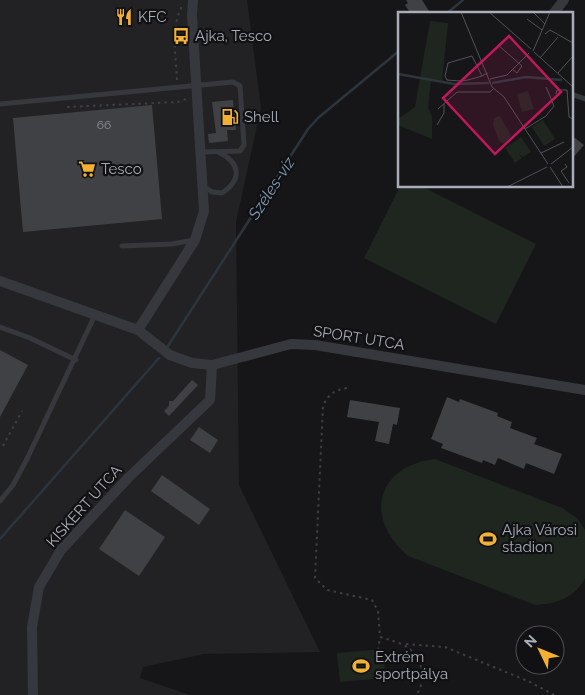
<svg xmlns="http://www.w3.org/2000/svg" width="585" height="695" font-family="Raleway,sans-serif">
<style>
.built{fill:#222225}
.green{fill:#1e261f}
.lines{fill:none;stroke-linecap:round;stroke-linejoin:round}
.stream{stroke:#2c353c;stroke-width:2.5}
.building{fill:#404145}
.path{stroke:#3d3f44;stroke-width:2;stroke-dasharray:2.5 4;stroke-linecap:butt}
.service{stroke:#37383d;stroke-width:5}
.minor{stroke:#37383d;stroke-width:10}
.labels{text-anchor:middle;stroke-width:4.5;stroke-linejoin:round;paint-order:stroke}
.number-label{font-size:12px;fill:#8e929b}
.poi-label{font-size:15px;fill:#a8adb8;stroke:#111113;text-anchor:start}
.street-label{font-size:15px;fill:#a8adb8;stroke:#111113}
.water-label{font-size:16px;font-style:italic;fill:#7f9bb3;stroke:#111113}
.inset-river{fill:none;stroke:#2c353c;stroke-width:2.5}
.inset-road{fill:none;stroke:#505258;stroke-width:1}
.view{fill:#c2185b;fill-opacity:0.15;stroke:#c2185b;stroke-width:2.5}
.inset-edge{fill:none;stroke:#a8adb8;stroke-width:2.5}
</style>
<rect width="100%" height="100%" fill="#161618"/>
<path class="built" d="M0,0h247l14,108 -25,114 3,263 81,167 -116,2 -61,13 -3,11 50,17h-190z"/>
<g class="green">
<path d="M400,186h21l115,58 -40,80 -132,-66z"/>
<path d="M435,459l127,49 15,10 8,12v48c-10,20 -29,26 -50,27l-127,-49c-44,-37 -33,-90 27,-97z"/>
<path d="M383,649l3,29 -46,4 -3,-29z"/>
</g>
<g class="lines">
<g class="stream">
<path d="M446,14l17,-14"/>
<path d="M168,346l140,-217 10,-11 81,-67"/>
<path d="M0,539l159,-181"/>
</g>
</g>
<g class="building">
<path d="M406,0h16l7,11 -3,3h-15l-6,-9 3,-2z"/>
<path d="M233,100l3,30h-9l1,11 -19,2 -1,-9 8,-1 -4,-31z"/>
<path d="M152,105l10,114 -139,13 -10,-114z"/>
<path d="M571,135l13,10 -13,15z"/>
<path d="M0,350l28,15 -28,52z"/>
<path d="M192,380l6,5 -29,31 -5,-5 5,-5v-5h4z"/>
<path d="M447,397l12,5 1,-3 38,14 -1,3 15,6 -2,6 27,10 -3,6 28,10 -8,20 -28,-11 -2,6 -26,-11 -3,7 -12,-5 -1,3 -41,-15 2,-4 -12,-5z"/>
<path d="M350,400l50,8 -3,17 -4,-1 -4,20 -14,-3 4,-19 -32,-5z"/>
<path d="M199,427l19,13 -8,13 -20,-13z"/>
<path d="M162,475l48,34 -11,16 -48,-34z"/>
<path d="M125,510l40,27 -26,39 -40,-27z"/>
</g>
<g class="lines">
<g class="path">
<path d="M177,80c-1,-25 -7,-53 6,-76"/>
<path d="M67,107l111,-5 10,-4"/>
<path d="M347,388c-12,2 -19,6 -24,18l-8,172 12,12 45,10 6,11 2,26c21,6 38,10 42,35 1,8 -1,17 -6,23"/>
<path d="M3,446l19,-35"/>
<path d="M406,644l39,3 85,35 24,13"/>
<path d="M378,650l2,-13"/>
</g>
<g class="service">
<path d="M571,94l14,5"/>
<path d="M0,104l233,-22 7,4 4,59 -4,6 -39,1"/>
<path d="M203,186l9,6 10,1c21,-14 18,-31 -4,-41"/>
<path d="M122,246l50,-2 22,-4"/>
<path d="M0,327l30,11 46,22"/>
<path d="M0,501l13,-16 14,-26 68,-144"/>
</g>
<g class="minor">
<path d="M553,14l11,-14"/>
<path d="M0,281l138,49 32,25 22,8 20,2 79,-21 24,1 270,45"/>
<path d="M138,330l57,-90 9,-29 -12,-196 1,-15"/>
<path d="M33,695l-1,-68 7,-40 22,-37 68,-73 81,-77 2,-35"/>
</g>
</g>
<defs>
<g id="restaurant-bare" transform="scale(1.35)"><path d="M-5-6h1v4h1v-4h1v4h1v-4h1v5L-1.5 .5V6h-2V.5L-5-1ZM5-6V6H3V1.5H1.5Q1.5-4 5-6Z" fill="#f2b134" stroke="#111113" stroke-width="2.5" paint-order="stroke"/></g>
<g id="bus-bare" transform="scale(1.35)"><path d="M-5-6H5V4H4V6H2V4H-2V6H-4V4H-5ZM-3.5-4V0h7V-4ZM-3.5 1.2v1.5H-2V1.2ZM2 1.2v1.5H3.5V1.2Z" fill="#f2b134" stroke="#111113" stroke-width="2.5" paint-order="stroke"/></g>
<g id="fuel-bare" transform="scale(1.35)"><path d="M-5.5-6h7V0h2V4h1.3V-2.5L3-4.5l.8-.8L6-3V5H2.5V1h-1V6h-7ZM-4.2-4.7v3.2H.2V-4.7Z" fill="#f2b134" stroke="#111113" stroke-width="2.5" paint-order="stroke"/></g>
<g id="supermarket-bare" transform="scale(1.35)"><path d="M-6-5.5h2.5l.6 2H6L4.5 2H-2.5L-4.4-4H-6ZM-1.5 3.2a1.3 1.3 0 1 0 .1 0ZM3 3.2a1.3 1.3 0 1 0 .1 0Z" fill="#f2b134" stroke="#111113" stroke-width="2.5" paint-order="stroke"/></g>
<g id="stadium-bare" transform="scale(1.35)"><path d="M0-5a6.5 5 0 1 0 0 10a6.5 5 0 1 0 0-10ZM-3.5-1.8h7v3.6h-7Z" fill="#f2b134" stroke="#111113" stroke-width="2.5" paint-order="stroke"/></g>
</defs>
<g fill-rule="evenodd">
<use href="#restaurant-bare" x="124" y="17"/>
<use href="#bus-bare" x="181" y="36"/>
<use href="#fuel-bare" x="230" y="117"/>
<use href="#supermarket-bare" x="87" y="169"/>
<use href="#stadium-bare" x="488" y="539"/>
<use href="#stadium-bare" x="361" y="666"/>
</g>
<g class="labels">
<g class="number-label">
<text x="104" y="129">66</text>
</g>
<g class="poi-label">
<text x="138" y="22">KFC</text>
<text x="195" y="41">Ajka, Tesco</text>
<text x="244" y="122">Shell</text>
<text x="101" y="174">Tesco</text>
<text x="502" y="535">Ajka Városi<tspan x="502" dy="17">stadion</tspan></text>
<text x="375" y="662">Extrém<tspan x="375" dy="17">sportpálya</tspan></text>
</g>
<g class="street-label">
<text transform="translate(359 338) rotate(9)" y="5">SPORT UTCA</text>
<text transform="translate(84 506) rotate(-48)" y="5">KISKERT UTCA</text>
</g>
<g class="water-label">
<text transform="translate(271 188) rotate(-57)" y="6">Széles-víz</text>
</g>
</g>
<g transform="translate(398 12)">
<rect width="175" height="175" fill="#161618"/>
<path d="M32,9l18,2 -6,59 -11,-2 -3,27 4,10v22l-34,-14v-6l17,-12zM130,79l6,18 -12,3 -5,-18zM102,104l11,19 -6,9 -6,-3 -6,-16 1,-7zM145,108l12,19 -11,7 -12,-19zM123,125l10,15 -8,5 -4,-3 3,4 -7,5 -10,-15z" fill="#1e261f"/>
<path class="inset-river" d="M0,62l56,10 35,-1M94,71l34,-6 36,3"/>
<path class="inset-road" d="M63,0l31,75 12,10 44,67M91,0l42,37M135,0l12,12M129,7l15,11M147,22l5,-4 23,13M100,33l24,21 -5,7 -5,-4M135,39l17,-39M136,40l39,35M142,46l18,-21M160,61l15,-17M84,64l-10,-20 -24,7 -3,13 2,4 13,1 8,-1 14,-4 6,-3M92,67l17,-4 22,-22M158,82l1,-4h10l2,27 4,2M40,97l19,-17h33l3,-3M39,113l7,-12v-9M127,117l21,-13 8,-10 -8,-19M143,141l23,-11M153,152l22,-17M167,152l2,3 -6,4 8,12M152,155l13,20M109,175l40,-20"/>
<path class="view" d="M111,24l52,56 -66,62 -52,-56z"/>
<rect width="175" height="175" class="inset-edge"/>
</g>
<g transform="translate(540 650) rotate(313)"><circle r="24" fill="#111113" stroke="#4d4f55"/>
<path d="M0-4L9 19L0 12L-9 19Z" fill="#f2b134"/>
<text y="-8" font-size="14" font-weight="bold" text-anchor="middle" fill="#a8adb8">N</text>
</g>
</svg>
